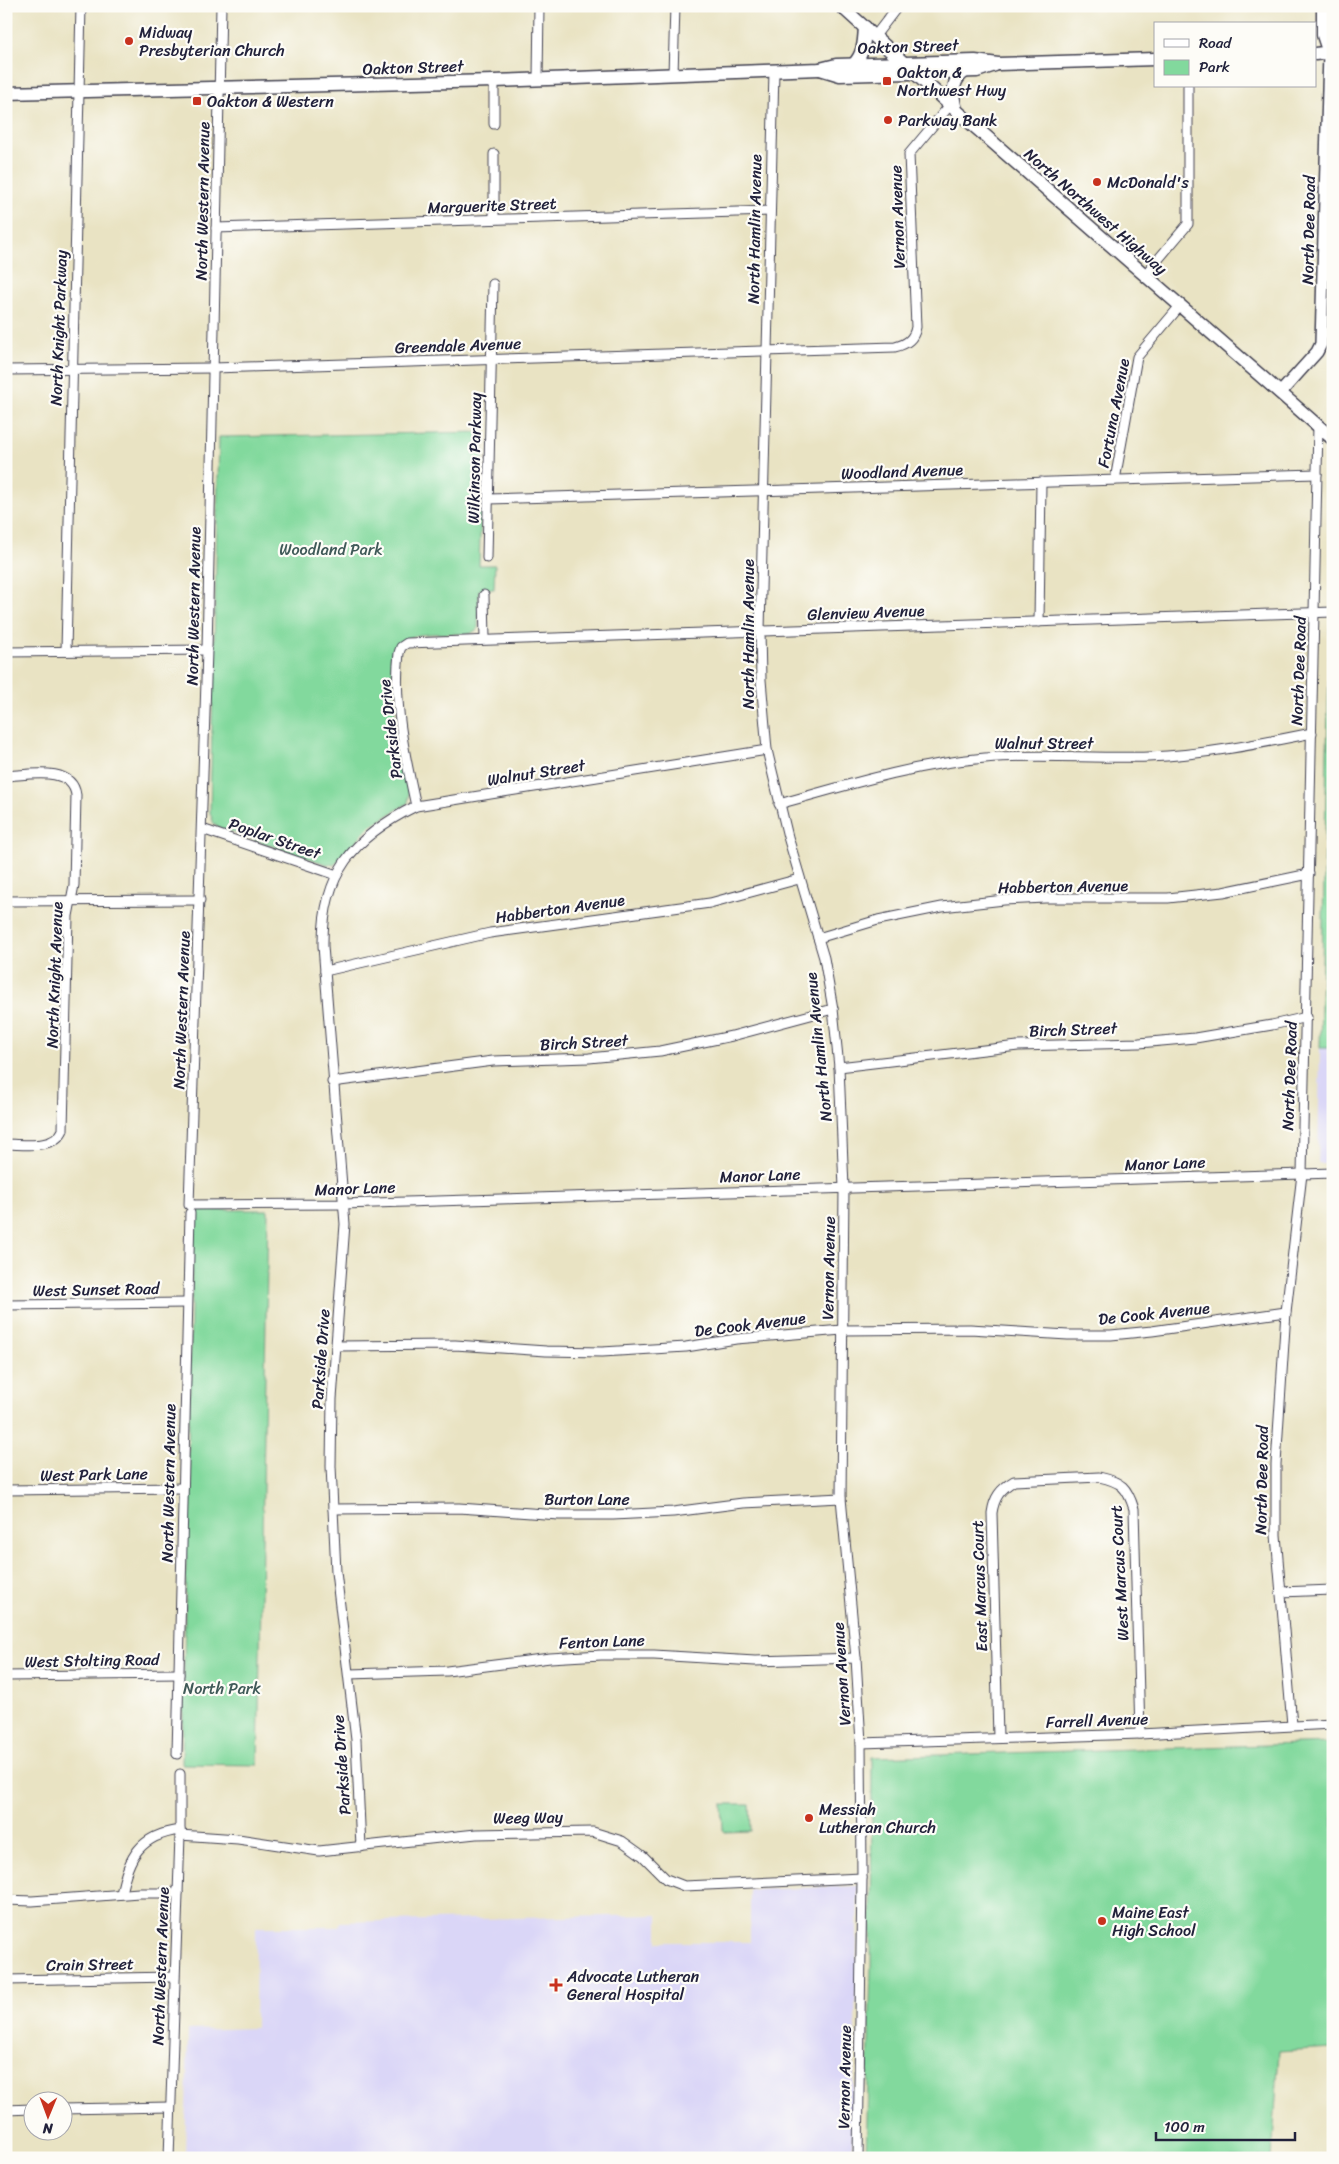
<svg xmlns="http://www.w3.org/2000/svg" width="1339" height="2164" font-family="Sriracha,sans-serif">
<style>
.built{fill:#dad6f7}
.green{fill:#82d99d;stroke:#527e6c}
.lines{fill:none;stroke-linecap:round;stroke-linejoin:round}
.minor-casing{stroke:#403f4f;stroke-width:11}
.tertiary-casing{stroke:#403f4f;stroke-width:14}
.secondary-casing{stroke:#403f4f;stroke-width:15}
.minor{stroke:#fff;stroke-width:9}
.tertiary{stroke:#fff;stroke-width:11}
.secondary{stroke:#fff;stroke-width:12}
.poi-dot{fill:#c8321e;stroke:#fdfcf7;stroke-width:2}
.labels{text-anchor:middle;stroke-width:4.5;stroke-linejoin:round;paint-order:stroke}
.poi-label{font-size:16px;fill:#22223b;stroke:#fdfcf7;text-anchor:start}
.street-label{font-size:16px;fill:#22223b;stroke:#fdfcf7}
.park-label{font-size:16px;fill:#3f5958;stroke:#fdfcf7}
</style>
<rect width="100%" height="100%" fill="#fdfcf7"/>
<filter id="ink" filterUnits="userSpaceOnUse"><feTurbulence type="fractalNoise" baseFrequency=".02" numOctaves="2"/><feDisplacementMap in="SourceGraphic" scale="10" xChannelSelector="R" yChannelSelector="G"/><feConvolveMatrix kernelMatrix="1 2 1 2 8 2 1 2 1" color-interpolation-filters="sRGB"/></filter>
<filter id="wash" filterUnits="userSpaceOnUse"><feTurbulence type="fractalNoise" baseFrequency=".0096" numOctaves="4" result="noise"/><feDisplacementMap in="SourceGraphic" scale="20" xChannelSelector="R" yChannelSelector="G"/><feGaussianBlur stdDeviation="1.12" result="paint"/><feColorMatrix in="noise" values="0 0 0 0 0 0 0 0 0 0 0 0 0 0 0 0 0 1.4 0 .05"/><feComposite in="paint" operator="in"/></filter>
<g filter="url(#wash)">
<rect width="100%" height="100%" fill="#e9e3c3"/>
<g class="built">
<path d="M1320,1048h13v115h-15z"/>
<path d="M858,1886l-6,272h-667l3,-128 67,-2 1,-101h83l1,-5 318,-7v27h92v-52z"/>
</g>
<g class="green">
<path d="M484,432l-5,133h16l-1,24 -15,1 -1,39 -8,5c-23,1 -72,-7 -79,21l5,76 13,63 -1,9 -39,24 -35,38 -8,-1 -106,-36 -6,-4 -4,-11 9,-376z"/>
<path d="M1330,627h3v421h-13z"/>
<path d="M193,1210h75l-10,555 -76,-1z"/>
<path d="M1333,1743v305l-54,3 -7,107h-406l5,-192 1,-209z"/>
<path d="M750,1804l1,27 -26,1 -2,-2 -1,-26z"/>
</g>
</g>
<g filter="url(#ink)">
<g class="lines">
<g class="minor-casing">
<g id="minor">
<path d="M221,6l-14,644 -18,555 154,-1 990,-31"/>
<path d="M875,36l23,-30"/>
<path d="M774,71l-14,559 1,50 6,70 21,87 36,121 9,51 6,58 5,121 -3,310 15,160 5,85 1,135 -4,280"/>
<path d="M673,75l2,-69"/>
<path d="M538,79l1,-73"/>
<path d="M494,124v-43"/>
<path d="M494,219v-65"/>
<path d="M216,228l554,-17"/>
<path d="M1145,275l43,-51v-138"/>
<path d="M1322,334h11"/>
<path d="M6,370l207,-2 682,-21c12,-3 19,-8 21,-20l-7,-173 41,-49"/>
<path d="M1115,480l22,-123 43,-51"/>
<path d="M488,499l829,-25"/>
<path d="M487,558l6,-274"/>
<path d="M484,595l1,44"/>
<path d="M1039,622l2,-140"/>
<path d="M66,651l15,-645"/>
<path d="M6,652l201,-2"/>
<path d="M6,776c22,-1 66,-11 70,19l-2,90 -6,31 -5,214c-9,20 -39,14 -57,14"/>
<path d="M779,804c68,-19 136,-40 206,-46 55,-5 109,1 163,-1 55,-2 110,-13 164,-24"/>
<path d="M416,806c-11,-50 -23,-102 -17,-153l2,-6 6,-4 926,-31"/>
<path d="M202,829l135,46"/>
<path d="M6,901l194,-1"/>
<path d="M818,938l60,-18 64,-13 62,-7 41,-2h123l55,-6 86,-18"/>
<path d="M325,971l165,-38 220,-30 89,-24"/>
<path d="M839,1067l179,-21 121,-3 56,-5 77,-13 35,-8"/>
<path d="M332,1082l161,-21 96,-3 71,-7 72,-15 101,-27"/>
<path d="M6,1305l181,-2"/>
<path d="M336,1346l119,-1 91,6 56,1 84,-5 50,-8 106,-9 128,-1 98,6h43l41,-4 134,-19"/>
<path d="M6,1490l177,-2"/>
<path d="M333,1509l126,-1 100,7h54l60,-3 70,-9 98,-5"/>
<path d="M1280,1592l53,-2"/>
<path d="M349,1674l98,-3 103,-13 51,-3h53l101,6 101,-3"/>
<path d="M6,1676l173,-2"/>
<path d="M1292,1725l-16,-190v-71l10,-152 16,-138 16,-749"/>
<path d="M998,1737l-6,-224c2,-15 8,-24 22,-32l85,-4c23,5 28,10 35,32l6,225"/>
<path d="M861,1743l279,-9 193,-10"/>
<path d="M177,1754l13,-541"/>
<path d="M180,1835l58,4 81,12 157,-17 117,-2 29,9 21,15 23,23 18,7 178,-8"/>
<path d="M361,1847l-5,-107 -20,-168 -3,-63 -2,-43 1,-67 13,-175 -22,-278c-1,-72 30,-109 93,-140l351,-56"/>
<path d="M121,1894c7,-37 19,-59 59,-64"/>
<path d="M6,1900l26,1 107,-8h39"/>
<path d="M6,1980l168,-3"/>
<path d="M62,2109l108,-2"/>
<path d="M6,2110l26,-1"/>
<path d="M169,2158l11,-323v-61"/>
</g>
</g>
<g class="tertiary-casing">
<path id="tertiary" d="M1281,392l36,-40 4,-8 8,-291"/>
</g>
<g class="secondary-casing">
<g id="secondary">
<path d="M841,6l109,99 383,334"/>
<path d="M1323,6v29l6,18"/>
<path d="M1315,54l18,-2"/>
<path d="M854,64c10,-11 10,-22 11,-37"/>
<path d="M820,69l20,6 137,-4 18,-6"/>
<path d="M6,93l488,-12 326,-12 16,-4 139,-4 23,3 157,-5"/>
<path d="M956,110c-4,-14 -5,-31 10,-39"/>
</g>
</g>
<use href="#minor" class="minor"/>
<use href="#tertiary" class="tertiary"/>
<use href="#secondary" class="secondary"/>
</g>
</g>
<g class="poi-dot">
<circle cx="129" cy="41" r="5"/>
<rect x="882" y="76" width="10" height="10" rx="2.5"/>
<rect x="192" y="96" width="10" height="10" rx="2.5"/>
<circle cx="888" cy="120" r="5"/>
<circle cx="1097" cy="182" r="5"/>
<circle cx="809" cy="1818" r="5"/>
<circle cx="1102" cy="1921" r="5"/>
<path d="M553.5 1977.5h5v5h5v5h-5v5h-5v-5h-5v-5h5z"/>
</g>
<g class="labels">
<g class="poi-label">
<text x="139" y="38">Midway<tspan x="139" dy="18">Presbyterian Church</tspan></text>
<text x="897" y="78">Oakton &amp;<tspan x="897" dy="18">Northwest Hwy</tspan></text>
<text x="207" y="107">Oakton &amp; Western</text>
<text x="898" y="126">Parkway Bank</text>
<text x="1107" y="188">McDonald's</text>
<text x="819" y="1815">Messiah<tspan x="819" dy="18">Lutheran Church</tspan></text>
<text x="1112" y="1918">Maine East<tspan x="1112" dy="18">High School</tspan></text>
<text x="567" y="1982">Advocate Lutheran<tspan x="567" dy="18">General Hospital</tspan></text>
</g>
<g class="street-label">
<text transform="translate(908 46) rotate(-2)" y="6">Oakton Street</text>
<text transform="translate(413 67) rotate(-2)" y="6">Oakton Street</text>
<text transform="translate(202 201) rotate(-89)" y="6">North Western Avenue</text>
<text transform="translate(492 205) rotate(-2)" y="6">Marguerite Street</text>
<text transform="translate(1096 211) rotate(41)" y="6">North Northwest Highway</text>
<text transform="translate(897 217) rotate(-92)" y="6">Vernon Avenue</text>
<text transform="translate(754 229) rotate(-89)" y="6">North Hamlin Avenue</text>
<text transform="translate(1308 230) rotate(-89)" y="6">North Dee Road</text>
<text transform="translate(58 328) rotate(-88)" y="6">North Knight Parkway</text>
<text transform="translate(458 345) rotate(-2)" y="6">Greendale Avenue</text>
<text transform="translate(1113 413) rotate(-79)" y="6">Fortuna Avenue</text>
<text transform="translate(474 458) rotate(-89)" y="6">Wilkinson Parkway</text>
<text transform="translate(902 471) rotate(-2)" y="6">Woodland Avenue</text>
<text transform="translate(193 606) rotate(-89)" y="6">North Western Avenue</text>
<text transform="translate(866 612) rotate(-2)" y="6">Glenview Avenue</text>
<text transform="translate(748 634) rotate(-90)" y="6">North Hamlin Avenue</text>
<text transform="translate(1298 671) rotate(-88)" y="6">North Dee Road</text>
<text transform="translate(390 729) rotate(-97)" y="6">Parkside Drive</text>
<text x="1044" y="749">Walnut Street</text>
<text transform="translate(536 772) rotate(-9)" y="6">Walnut Street</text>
<text transform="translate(275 838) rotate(19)" y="6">Poplar Street</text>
<text transform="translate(1063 886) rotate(-1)" y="6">Habberton Avenue</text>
<text transform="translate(560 908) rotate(-8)" y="6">Habberton Avenue</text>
<text transform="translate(54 975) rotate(-88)" y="6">North Knight Avenue</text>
<text transform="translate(181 1010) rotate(-88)" y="6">North Western Avenue</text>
<text transform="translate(1073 1029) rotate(-2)" y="6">Birch Street</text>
<text transform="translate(584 1042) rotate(-3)" y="6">Birch Street</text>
<text transform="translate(818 1047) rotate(-96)" y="6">North Hamlin Avenue</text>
<text transform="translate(1289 1076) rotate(-88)" y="6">North Dee Road</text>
<text transform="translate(1165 1163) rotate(-2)" y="6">Manor Lane</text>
<text transform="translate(760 1175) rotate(-2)" y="6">Manor Lane</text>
<text transform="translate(355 1188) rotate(-2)" y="6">Manor Lane</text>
<text transform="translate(828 1268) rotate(-89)" y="6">Vernon Avenue</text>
<text transform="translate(96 1289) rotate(-1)" y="6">West Sunset Road</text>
<text transform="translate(1154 1313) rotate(-6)" y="6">De Cook Avenue</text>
<text transform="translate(750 1324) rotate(-7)" y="6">De Cook Avenue</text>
<text transform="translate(320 1359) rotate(-86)" y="6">Parkside Drive</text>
<text transform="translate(94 1474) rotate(-1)" y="6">West Park Lane</text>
<text transform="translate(1261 1480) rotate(-89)" y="6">North Dee Road</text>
<text transform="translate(168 1483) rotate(-89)" y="6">North Western Avenue</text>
<text x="587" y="1505">Burton Lane</text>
<text transform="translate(1119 1573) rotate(-93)" y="6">West Marcus Court</text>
<text transform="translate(979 1586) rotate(-92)" y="6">East Marcus Court</text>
<text transform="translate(602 1641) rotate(-2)" y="6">Fenton Lane</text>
<text transform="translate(92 1660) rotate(-1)" y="6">West Stolting Road</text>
<text transform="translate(841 1674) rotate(-94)" y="6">Vernon Avenue</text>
<text transform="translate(1097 1720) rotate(-2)" y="6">Farrell Avenue</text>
<text transform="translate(341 1765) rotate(-94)" y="6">Parkside Drive</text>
<text transform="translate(528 1817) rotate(-1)" y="6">Weeg Way</text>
<text transform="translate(90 1964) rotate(-1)" y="6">Crain Street</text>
<text transform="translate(160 1966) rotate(-88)" y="6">North Western Avenue</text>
<text transform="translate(844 2077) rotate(-89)" y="6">Vernon Avenue</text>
</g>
<g class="park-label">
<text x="331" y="555">Woodland Park</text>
<text x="222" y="1694">North Park</text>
</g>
</g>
<rect width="1339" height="2164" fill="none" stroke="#fdfcf7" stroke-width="25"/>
<rect x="1154" y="22" width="162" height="65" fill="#fdfcf7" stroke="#a5a5ac"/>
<rect x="1164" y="39" width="25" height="8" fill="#ffffff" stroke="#a5a5ac"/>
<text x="1199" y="48" font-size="15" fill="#22223b">Road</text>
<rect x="1164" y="60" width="25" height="15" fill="#82d99d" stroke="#a5a5ac"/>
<text x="1199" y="72" font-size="15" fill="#22223b">Park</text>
<g transform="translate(48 2116) rotate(181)"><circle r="24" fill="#fdfcf7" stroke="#a5a5ac"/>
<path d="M0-4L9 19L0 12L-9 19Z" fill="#c8321e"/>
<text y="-8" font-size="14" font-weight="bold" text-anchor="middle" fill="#22223b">N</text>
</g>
<path d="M1156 2132v8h139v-8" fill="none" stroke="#22223b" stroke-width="2.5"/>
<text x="1164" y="2132" font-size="15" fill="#22223b" stroke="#fdfcf7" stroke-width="4" paint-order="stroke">100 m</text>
</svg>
